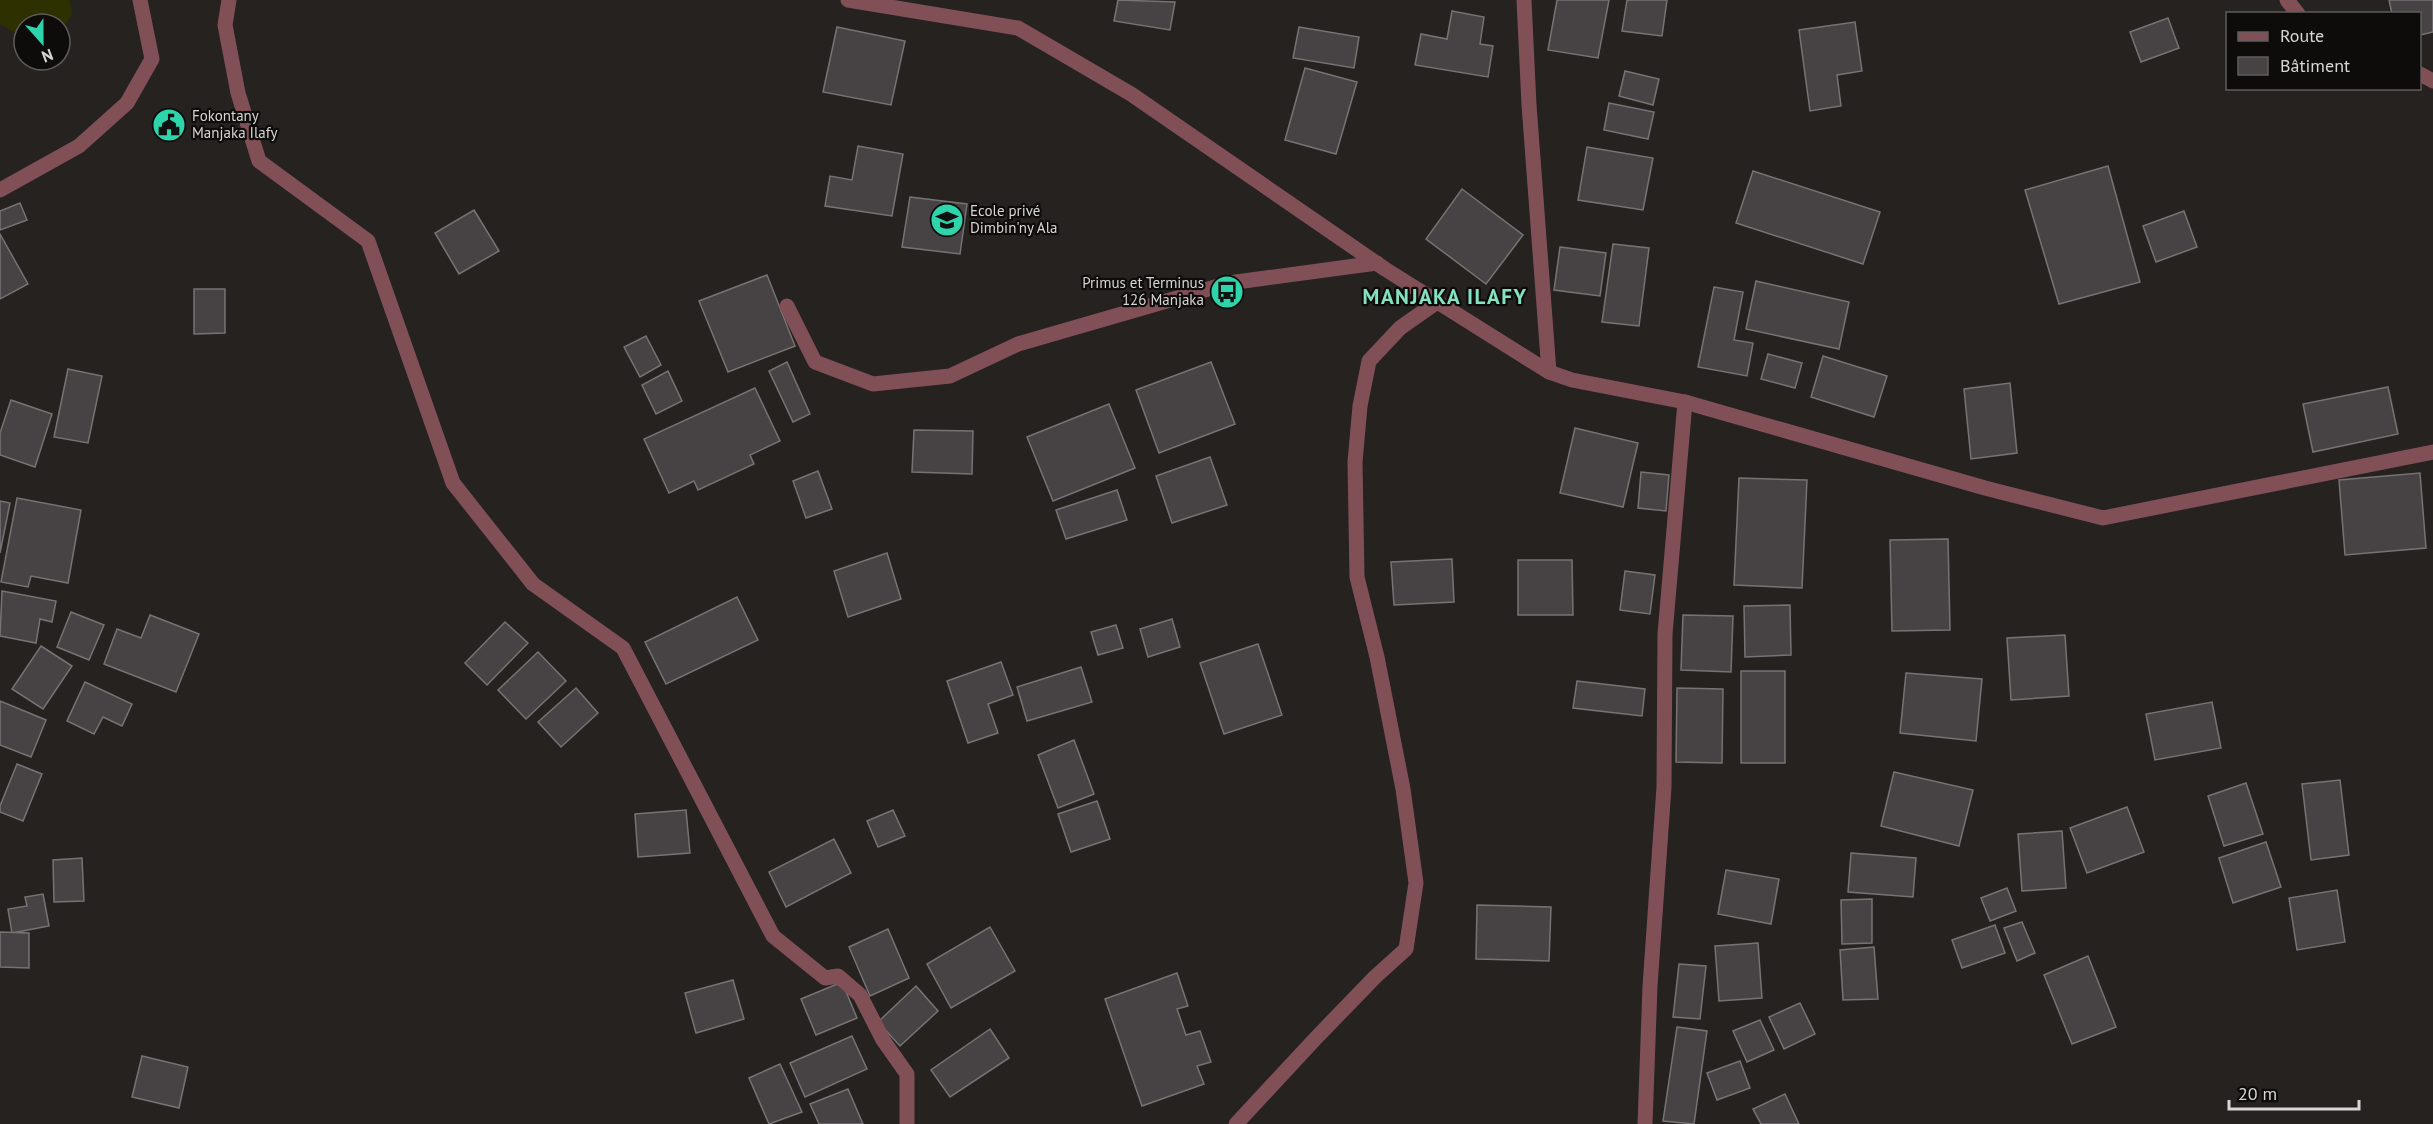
<svg xmlns="http://www.w3.org/2000/svg" width="2433" height="1124" font-family="'PT Sans',sans-serif">
<style>
.green{fill:#2f3000}
.building{fill:#474345;stroke:#777375;stroke-width:1.5}
.lines{fill:none;stroke-linecap:round;stroke-linejoin:round}
.minor{stroke:#815057;stroke-width:15}
.labels{text-anchor:middle;stroke-width:4.5;stroke-linejoin:round;paint-order:stroke}
.poi-label{font-size:15px;fill:#d8d6d5;stroke:#0d0c0b;text-anchor:start}
.district-label{font-size:21px;font-weight:bold;letter-spacing:1.5px;fill:#84e1c2;stroke:#0d0c0b}
</style>
<rect width="100%" height="100%" fill="#252220"/>
<path class="green" d="M0,0h70l2,14 -12,19v-9h-36l-1,13 -23,-13z"/>
<g class="building">
<path d="M1118,0l57,2 -5,28 -56,-9z"/>
<path d="M1557,0h52l-11,58 -50,-8z"/>
<path d="M1627,0h40l-5,36 -40,-5z"/>
<path d="M2389,0h44v32l-13,3v-21h-28z"/>
<path d="M1452,11l32,6 -4,27 13,2 -5,31 -73,-12 6,-31 26,5z"/>
<path d="M2168,18l11,30 -38,14 -11,-30z"/>
<path d="M1855,22l7,49 -25,4 4,31 -31,5 -11,-81z"/>
<path d="M837,27l68,14 -14,64 -68,-13z"/>
<path d="M1299,27l60,10 -5,31 -61,-10z"/>
<path d="M1305,68l52,14 -21,72 -51,-14z"/>
<path d="M1625,71l34,8 -6,26 -34,-9z"/>
<path d="M1609,103l45,9 -6,27 -44,-9z"/>
<path d="M858,146l45,8 -11,62 -67,-10 5,-30 22,4z"/>
<path d="M1587,147l66,11 -10,52 -65,-10z"/>
<path d="M2108,166l32,116 -81,22 -34,-114z"/>
<path d="M1753,171l127,41 -17,52 -127,-41z"/>
<path d="M1462,189l61,46 -37,49 -60,-45z"/>
<path d="M910,197l57,7 -7,50 -58,-7z"/>
<path d="M20,203l7,17 -27,10v-19z"/>
<path d="M474,210l25,41 -40,23 -24,-41z"/>
<path d="M2184,211l13,36 -41,15 -13,-36z"/>
<path d="M0,234l28,50 -28,15z"/>
<path d="M1613,244l36,4 -10,78 -37,-4z"/>
<path d="M1560,247l46,6 -6,43 -46,-6z"/>
<path d="M767,275l28,71 -67,26 -29,-71z"/>
<path d="M1756,281l93,21 -10,47 -93,-20z"/>
<path d="M1714,287l29,5 -9,48 19,3 -6,33 -49,-9z"/>
<path d="M194,289h31v44l-31,1z"/>
<path d="M646,336l15,29 -21,12 -16,-30z"/>
<path d="M1768,354l34,9 -7,25 -34,-9z"/>
<path d="M1823,356l64,20 -13,41 -63,-20z"/>
<path d="M787,362l23,52 -17,8 -24,-51z"/>
<path d="M1211,362l24,62 -76,29 -23,-63z"/>
<path d="M68,369l34,7 -14,67 -34,-6z"/>
<path d="M668,371l14,30 -26,13 -14,-29z"/>
<path d="M2010,383l7,70 -46,6 -7,-70z"/>
<path d="M2388,387l10,47 -85,18 -10,-48z"/>
<path d="M755,388l25,53 -30,14 4,9 -56,26 -4,-9 -25,12 -25,-54z"/>
<path d="M11,400l41,14 -17,53 -35,-12v-22z"/>
<path d="M1109,404l26,64 -82,33 -26,-64z"/>
<path d="M1575,428l63,15 -15,64 -63,-14z"/>
<path d="M914,430l59,1 -1,43 -60,-2z"/>
<path d="M1210,457l17,48 -55,18 -16,-47z"/>
<path d="M818,471l14,38 -26,9 -13,-37z"/>
<path d="M1641,472l28,3 -3,36 -28,-3z"/>
<path d="M2420,473l6,75 -81,7 -6,-75z"/>
<path d="M1739,478l68,2 -5,108 -68,-3z"/>
<path d="M1117,490l10,30 -61,19 -10,-29z"/>
<path d="M17,498l64,12 -13,73 -37,-7 -3,11 -27,-5z"/>
<path d="M0,501l10,2 -10,50z"/>
<path d="M1948,539l2,91 -58,1 -2,-91z"/>
<path d="M887,553l14,46 -53,18 -14,-46z"/>
<path d="M1452,559l2,43 -60,3 -3,-43z"/>
<path d="M1518,560h54l1,55h-55z"/>
<path d="M1625,571l30,4 -5,39 -30,-4z"/>
<path d="M2,591l54,10 -4,21 -12,-3 -4,24 -36,-7z"/>
<path d="M737,597l21,43 -92,44 -21,-42z"/>
<path d="M1790,605l1,50 -46,2 -1,-51z"/>
<path d="M71,612l33,13 -15,35 -32,-13z"/>
<path d="M150,615l49,19 -23,58 -72,-28 13,-35 24,9z"/>
<path d="M1683,615l50,1 -2,56 -50,-2z"/>
<path d="M1172,619l8,28 -32,10 -8,-28z"/>
<path d="M505,622l23,21 -41,42 -22,-22z"/>
<path d="M1116,625l7,23 -25,7 -7,-23z"/>
<path d="M2065,635l4,61 -58,4 -4,-62z"/>
<path d="M1258,644l24,71 -58,19 -24,-71z"/>
<path d="M41,646l31,20 -29,43 -31,-20z"/>
<path d="M538,652l28,29 -40,38 -28,-29z"/>
<path d="M1001,662l12,33 -25,9 10,29 -30,10 -21,-62z"/>
<path d="M1081,667l11,35 -65,19 -10,-34z"/>
<rect x="1741" y="671" width="44" height="92"/>
<path d="M1906,673l76,6 -6,62 -76,-8z"/>
<path d="M1577,681l68,8 -3,27 -69,-8z"/>
<path d="M85,682l47,22 -10,22 -19,-9 -9,17 -27,-13z"/>
<path d="M576,688l22,25 -37,34 -23,-25z"/>
<path d="M1677,688l46,1 -1,74 -46,-1z"/>
<path d="M0,701l46,19 -15,37 -31,-12z"/>
<path d="M2212,702l9,46 -66,12 -9,-46z"/>
<path d="M1074,740l20,54 -36,14 -20,-53z"/>
<path d="M17,764l25,10 -19,47 -23,-9v-6z"/>
<path d="M1894,772l79,18 -14,56 -78,-20z"/>
<path d="M2340,780l9,75 -38,5 -9,-76z"/>
<path d="M2246,783l17,51 -39,12 -16,-50z"/>
<path d="M1097,801l13,38 -39,13 -13,-38z"/>
<path d="M2127,807l17,45 -57,21 -17,-45z"/>
<path d="M686,810l4,43 -52,4 -3,-43z"/>
<path d="M893,810l12,26 -27,11 -11,-26z"/>
<path d="M2062,831l4,57 -44,3 -4,-57z"/>
<path d="M834,839l17,34 -65,34 -17,-35z"/>
<path d="M2266,842l15,45 -48,16 -14,-45z"/>
<path d="M1851,853l65,5 -3,39 -65,-5z"/>
<path d="M82,858l2,43 -30,1 -1,-42z"/>
<path d="M1726,870l53,9 -8,45 -53,-10z"/>
<path d="M2007,888l9,23 -26,10 -9,-23z"/>
<path d="M2337,890l8,52 -48,8 -8,-52z"/>
<path d="M43,894l6,32 -37,7 -4,-24 19,-3 -2,-9z"/>
<path d="M1872,899v44l-30,1 -1,-44z"/>
<path d="M1477,905l74,2 -2,54 -73,-2z"/>
<path d="M2022,922l13,31 -18,8 -13,-33z"/>
<path d="M1995,925l10,28 -43,15 -10,-28z"/>
<path d="M990,927l25,44 -64,37 -24,-44z"/>
<path d="M888,929l21,49 -39,18 -21,-49z"/>
<path d="M0,932l29,1v35l-29,-1z"/>
<path d="M1758,943l4,55 -43,3 -4,-55z"/>
<path d="M1874,947l4,52 -35,1 -3,-50z"/>
<path d="M2088,956l28,71 -44,17 -28,-69z"/>
<path d="M1679,964l27,2 -6,53 -27,-2z"/>
<path d="M1177,973l11,33 -11,3 9,26 14,-4 11,31 -14,4 7,18 -62,22 -37,-107z"/>
<path d="M733,980l11,39 -48,14 -11,-40z"/>
<path d="M842,982l15,36 -41,17 -15,-36z"/>
<path d="M916,986l22,25 -38,35 -22,-24z"/>
<path d="M1800,1003l15,31 -31,15 -15,-32z"/>
<path d="M1760,1020l14,30 -27,12 -14,-31z"/>
<path d="M1677,1027l30,4 -13,93 -31,-3z"/>
<path d="M990,1029l19,29 -59,39 -19,-27z"/>
<path d="M852,1036l15,33 -62,28 -15,-34z"/>
<path d="M142,1056l46,11 -9,41 -47,-11z"/>
<path d="M1740,1061l10,27 -33,12 -10,-27z"/>
<path d="M780,1064l22,48 -33,12 -20,-46z"/>
<path d="M848,1089l15,35h-44l-9,-20z"/>
<path d="M1785,1094l14,30h-38l-8,-15z"/>
</g>
<g class="lines">
<g class="minor">
<path d="M229,0l-4,25 13,68 21,68 109,80 85,242 80,101 90,64 150,288 52,42 13,-2 22,19 23,45 24,34v50"/>
<path d="M848,0l170,28 113,66 254,175 164,103 23,8 113,22 300,86 118,30 330,-66"/>
<path d="M1524,0l5,105 20,267"/>
<path d="M2287,0l11,14"/>
<path d="M2420,74l13,7"/>
<path d="M0,190l79,-44 48,-43 25,-44 -12,-59"/>
<path d="M787,306l28,56 58,22 77,-8 68,-32 211,-61 148,-20"/>
<path d="M1236,1124l80,-86 59,-61 31,-28 10,-66 -13,-94 -26,-132 -20,-80 -2,-115 5,-56 9,-45 31,-33 37,-26"/>
<path d="M1645,1124l5,-138 14,-199 1,-153 20,-232"/>
</g>
</g>
<defs>
<g id="civic-disc" transform="scale(1.725)"><circle r="9.5" fill="#2ed4aa" stroke="#0d0c0b"/><path d="M-.6-6.5H3V-4.5H.6V-3L4-1V1h2V6H-6V1h2V-1L-.6-3ZM-1.2 2.5V6h2.4V2.5Z" fill="#111"/></g>
<g id="school-disc" transform="scale(1.725)"><circle r="9.5" fill="#2ed4aa" stroke="#0d0c0b"/><path d="M0-5L7-2L0 1L-7-2ZM-4 1L0 2.5L4 1V4Q0 6-4 4Z" fill="#111"/></g>
<g id="bus-disc" transform="scale(1.725)"><circle r="9.5" fill="#2ed4aa" stroke="#0d0c0b"/><path d="M-5-6H5V4H4V6H2V4H-2V6H-4V4H-5ZM-3.5-4V0h7V-4ZM-3.5 1.2v1.5H-2V1.2ZM2 1.2v1.5H3.5V1.2Z" fill="#111"/></g>
</defs>
<g fill-rule="evenodd">
<use href="#civic-disc" x="169" y="125"/>
<use href="#school-disc" x="947" y="220"/>
<use href="#bus-disc" x="1227" y="292"/>
</g>
<g class="labels">
<g class="poi-label">
<text x="192" y="121">Fokontany<tspan x="192" dy="17">Manjaka Ilafy</tspan></text>
<text x="970" y="216">Ecole privé<tspan x="970" dy="17">Dimbin'ny Ala</tspan></text>
<text x="1204" y="288" text-anchor="end">Primus et Terminus<tspan x="1204" dy="17">126 Manjaka</tspan></text>
</g>
<g class="district-label">
<text x="1445" y="304">MANJAKA ILAFY</text>
</g>
</g>
<rect x="2226" y="12" width="195" height="78" fill="#0d0c0b" stroke="#5e5d5c" stroke-width="1.5"/>
<rect x="2238" y="32" width="30" height="9" fill="#815057" stroke="#5e5d5c" stroke-width="1.5"/>
<text x="2280" y="42" font-size="18" fill="#d8d6d5">Route</text>
<rect x="2238" y="57" width="30" height="18" fill="#474345" stroke="#5e5d5c" stroke-width="1.5"/>
<text x="2280" y="72" font-size="18" fill="#d8d6d5">Bâtiment</text>
<g transform="translate(42 42) rotate(159)"><circle r="28" fill="#0d0c0b" stroke="#5e5d5c" stroke-width="1.5"/>
<path d="M0-4.5L10 22L0 15L-10 22Z" fill="#2ed4aa"/>
<text y="-9" font-size="16" font-weight="bold" text-anchor="middle" fill="#d8d6d5">N</text>
</g>
<path d="M2229 1100v9h130v-9" fill="none" stroke="#d8d6d5" stroke-width="3"/>
<text x="2238" y="1100" font-size="18" fill="#d8d6d5" stroke="#0d0c0b" stroke-width="4.5" paint-order="stroke">20 m</text>
</svg>
